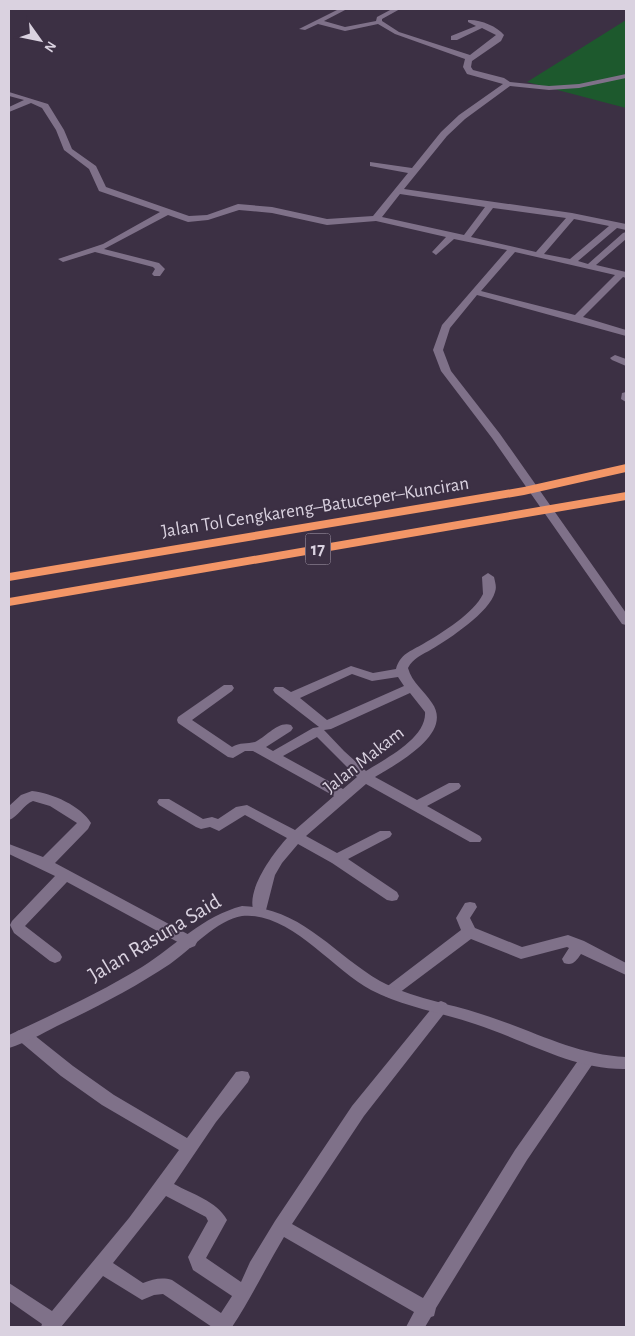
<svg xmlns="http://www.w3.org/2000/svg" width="635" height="1336" font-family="'Alegreya Sans',sans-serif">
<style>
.green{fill:#1d592d}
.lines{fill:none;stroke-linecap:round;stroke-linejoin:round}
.street{fill:#7f7189;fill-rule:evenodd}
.secondary{fill:#7f7189;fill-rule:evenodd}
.highway{fill:#f39667;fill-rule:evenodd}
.labels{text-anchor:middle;stroke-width:4;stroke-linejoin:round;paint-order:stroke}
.shield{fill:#3c3044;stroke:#aba1b1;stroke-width:1}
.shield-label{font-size:18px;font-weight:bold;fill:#dad2e0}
.street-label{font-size:19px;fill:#dad2e0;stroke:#3c3044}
.near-street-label{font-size:22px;fill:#dad2e0;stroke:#3c3044}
</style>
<rect width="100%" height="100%" fill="#3c3044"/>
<path class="green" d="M626,20v88l-99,-26z"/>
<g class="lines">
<g class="street">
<path d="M339,9h8l-23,12 21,6 31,-6 1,-4 15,-8h8l-18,10v2l17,11 71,23 26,-20 -14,-7 -25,12h-6v-4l25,-10 -8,-4v-2c11,-1 29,6 36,15l-3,6 -29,20 -1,6 2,3 31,8 6,4 39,4 30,-2 47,-10v4l-47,10 -30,2 -39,-4 -45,33 -18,17 -43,53 168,24 54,11v6l-9,-2 -39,33 10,3 35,-31 3,-1v7l-30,26 30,7v6l-3,-1 -40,40 43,13v6l-149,-41 -27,33 -7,22 8,21 49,63 126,179v12l-4,-1 -130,-186 -51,-67 -8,-21 9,-25 65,-75 -53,-11 -18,16 -4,-3 14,-15 -70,-16 -49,4 -55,-12 -33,-3 -31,10 -20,2 -20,-7 -64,34 55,14 6,6 -5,7h-6l-2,-2 3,-5 -2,-2 -58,-15 -32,10 -5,-3 45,-15 57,-32 -61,-21 -10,-22 -25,-19 -8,-20 -14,-22 -11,-5 -22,9v-5l15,-7 -15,-4v-4l39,12 16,26 8,19 24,17 10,21 83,29 18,-1 31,-11 34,3 55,12 46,-3 35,-43 -38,-7v-4l42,6 29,-36 18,-17 44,-31 -36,-10 -4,-7 2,-8 -70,-25 -17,-10 -33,7 -27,-7 -13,6 -6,-1zM400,194l85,13 -21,28 -82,-18zM493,208l73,10 -30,34 -65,-15zM574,219l35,7 -39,33 -26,-5zM515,252l100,23 -40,40 -94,-24z"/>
<path d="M615,355l11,4v7l-14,-6 -2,-2z"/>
<path d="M626,392v10l-5,-3 1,-6z"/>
<path d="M488,573l6,4c1,5 3,10 1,15 -5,20 -46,47 -63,57 -10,6 -19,9 -24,19 4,15 16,22 24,35 22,31 -36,61 -57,74l42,23 32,-17h10l2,3 -2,3 -32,17 53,30 2,3 -2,3h-10l-104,-58 -60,52 31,17 43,-22h10l2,3 -2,3 -42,22 49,33 2,4 -2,4 -5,1 -5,-1 -55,-37 -34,-19 -16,19 -7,12 -10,39 -5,1 -5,-1c-12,-21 19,-62 32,-76l-42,-23 -26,16 -9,-4 -9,2 -5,-2 -37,-22 -2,-3 2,-3h10l34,20 9,-2 6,2 18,-12 11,-2 48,25 39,-34 -81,-45h-8l-12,7 -5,-1 -50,-34 -1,-3 1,-3 46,-32h8l2,3 -2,3 -40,29 40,27c8,-5 15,-3 23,-5 12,-5 22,-21 36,-17l2,3 -2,3 -25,16 7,4 40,-23 6,-1 -44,-34 -2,-3 2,-3h8l8,5 60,-26 22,7 23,-4c4,-15 15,-18 27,-25 19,-11 51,-31 60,-50l-1,-17zM352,674l20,7 26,-4 6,9 -77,34 -27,-22zM410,693l15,19c2,26 -40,47 -59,59l-22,-20 -20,-21 7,-1zM317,737l40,40 -14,12 -60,-33z"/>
<path d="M32,791c20,2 49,15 59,32l-3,6 -33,34 140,75 2,4 -2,4 -5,2 -5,-2 -118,-64 -42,44 35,27 2,4 -2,4 -5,2 -5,-2 -36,-28 -4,-8 2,-4 43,-45 -46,-22v-10l34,13 34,-34 -27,-17 -17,-5c-10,4 -15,16 -24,19v-14l12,-11z"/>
<path d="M470,902l5,1 2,4 -7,11 5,10 47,19 46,-12 16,6 42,22v12l-45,-21c-5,7 -8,12 -17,9l-2,-4 7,-11 -2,-1 -46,12 -50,-20 -76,57 -5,2 -5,-2 -3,-4 3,-4 76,-58 -5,-12 9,-15z"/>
<path d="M441,1001l5,2 3,4 -3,4 -82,105 -72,108 131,74 92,-148 67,-95 6,-2 6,2 2,4 -69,101 -91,148 -2,8 -3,1 -6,10h-19l8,-15 -130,-75c-18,30 -33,61 -52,90h-20l-49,-33 -9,1 -12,5 -39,-24 -42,51h-20l1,-3 -33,-23v-18l43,28 77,-93 50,-68 -77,-45 -41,-29 -44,-37 -2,-4 2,-4 6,-2 6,2 44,35 41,29 73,43 49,-66 6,-1 6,1 2,5 -2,5 -32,40 -42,62c18,10 43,17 53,36l-21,38 35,24 9,-20 25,-41 77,-115 84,-103zM166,1196l40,21 2,4 -20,36 5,13 39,26 -11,17 -49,-33c-10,-3 -19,-1 -29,3l-30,-20z"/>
</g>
<path class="secondary" d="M242,906c60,2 90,47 138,75 31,17 68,22 101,33 49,15 93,41 145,43v12c-53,1 -101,-29 -151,-45 -35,-12 -72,-17 -104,-34 -39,-21 -82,-79 -129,-74 -24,3 -53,35 -72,48 -36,24 -75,44 -113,62 -15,8 -32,17 -48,22v-13c45,-21 90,-42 133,-68 33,-21 61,-51 100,-61z"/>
<g class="highway">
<path d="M626,464v8l-102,23 -515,86v-8l515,-86z"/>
<path d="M626,492v8l-617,106v-8z"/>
</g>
</g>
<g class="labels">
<rect class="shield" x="305.5" y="533.5" width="25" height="31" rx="4"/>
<g class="shield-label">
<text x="318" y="555">17</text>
</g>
<g class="street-label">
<text transform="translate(315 506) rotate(-9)" y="7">Jalan Tol Cengkareng–Batuceper–Kunciran</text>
<text transform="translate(363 759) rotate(-38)" y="7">Jalan Makam</text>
</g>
<g class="near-street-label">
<text transform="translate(154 937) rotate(-31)" y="8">Jalan Rasuna Said</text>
</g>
</g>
<rect width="635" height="1336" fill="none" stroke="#dad2e0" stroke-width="20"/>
<g transform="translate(40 40) rotate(123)" stroke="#3c3044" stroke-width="4" paint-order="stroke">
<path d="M0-4L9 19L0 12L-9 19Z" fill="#dad2e0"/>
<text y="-8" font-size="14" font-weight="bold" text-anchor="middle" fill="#dad2e0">N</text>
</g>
</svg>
